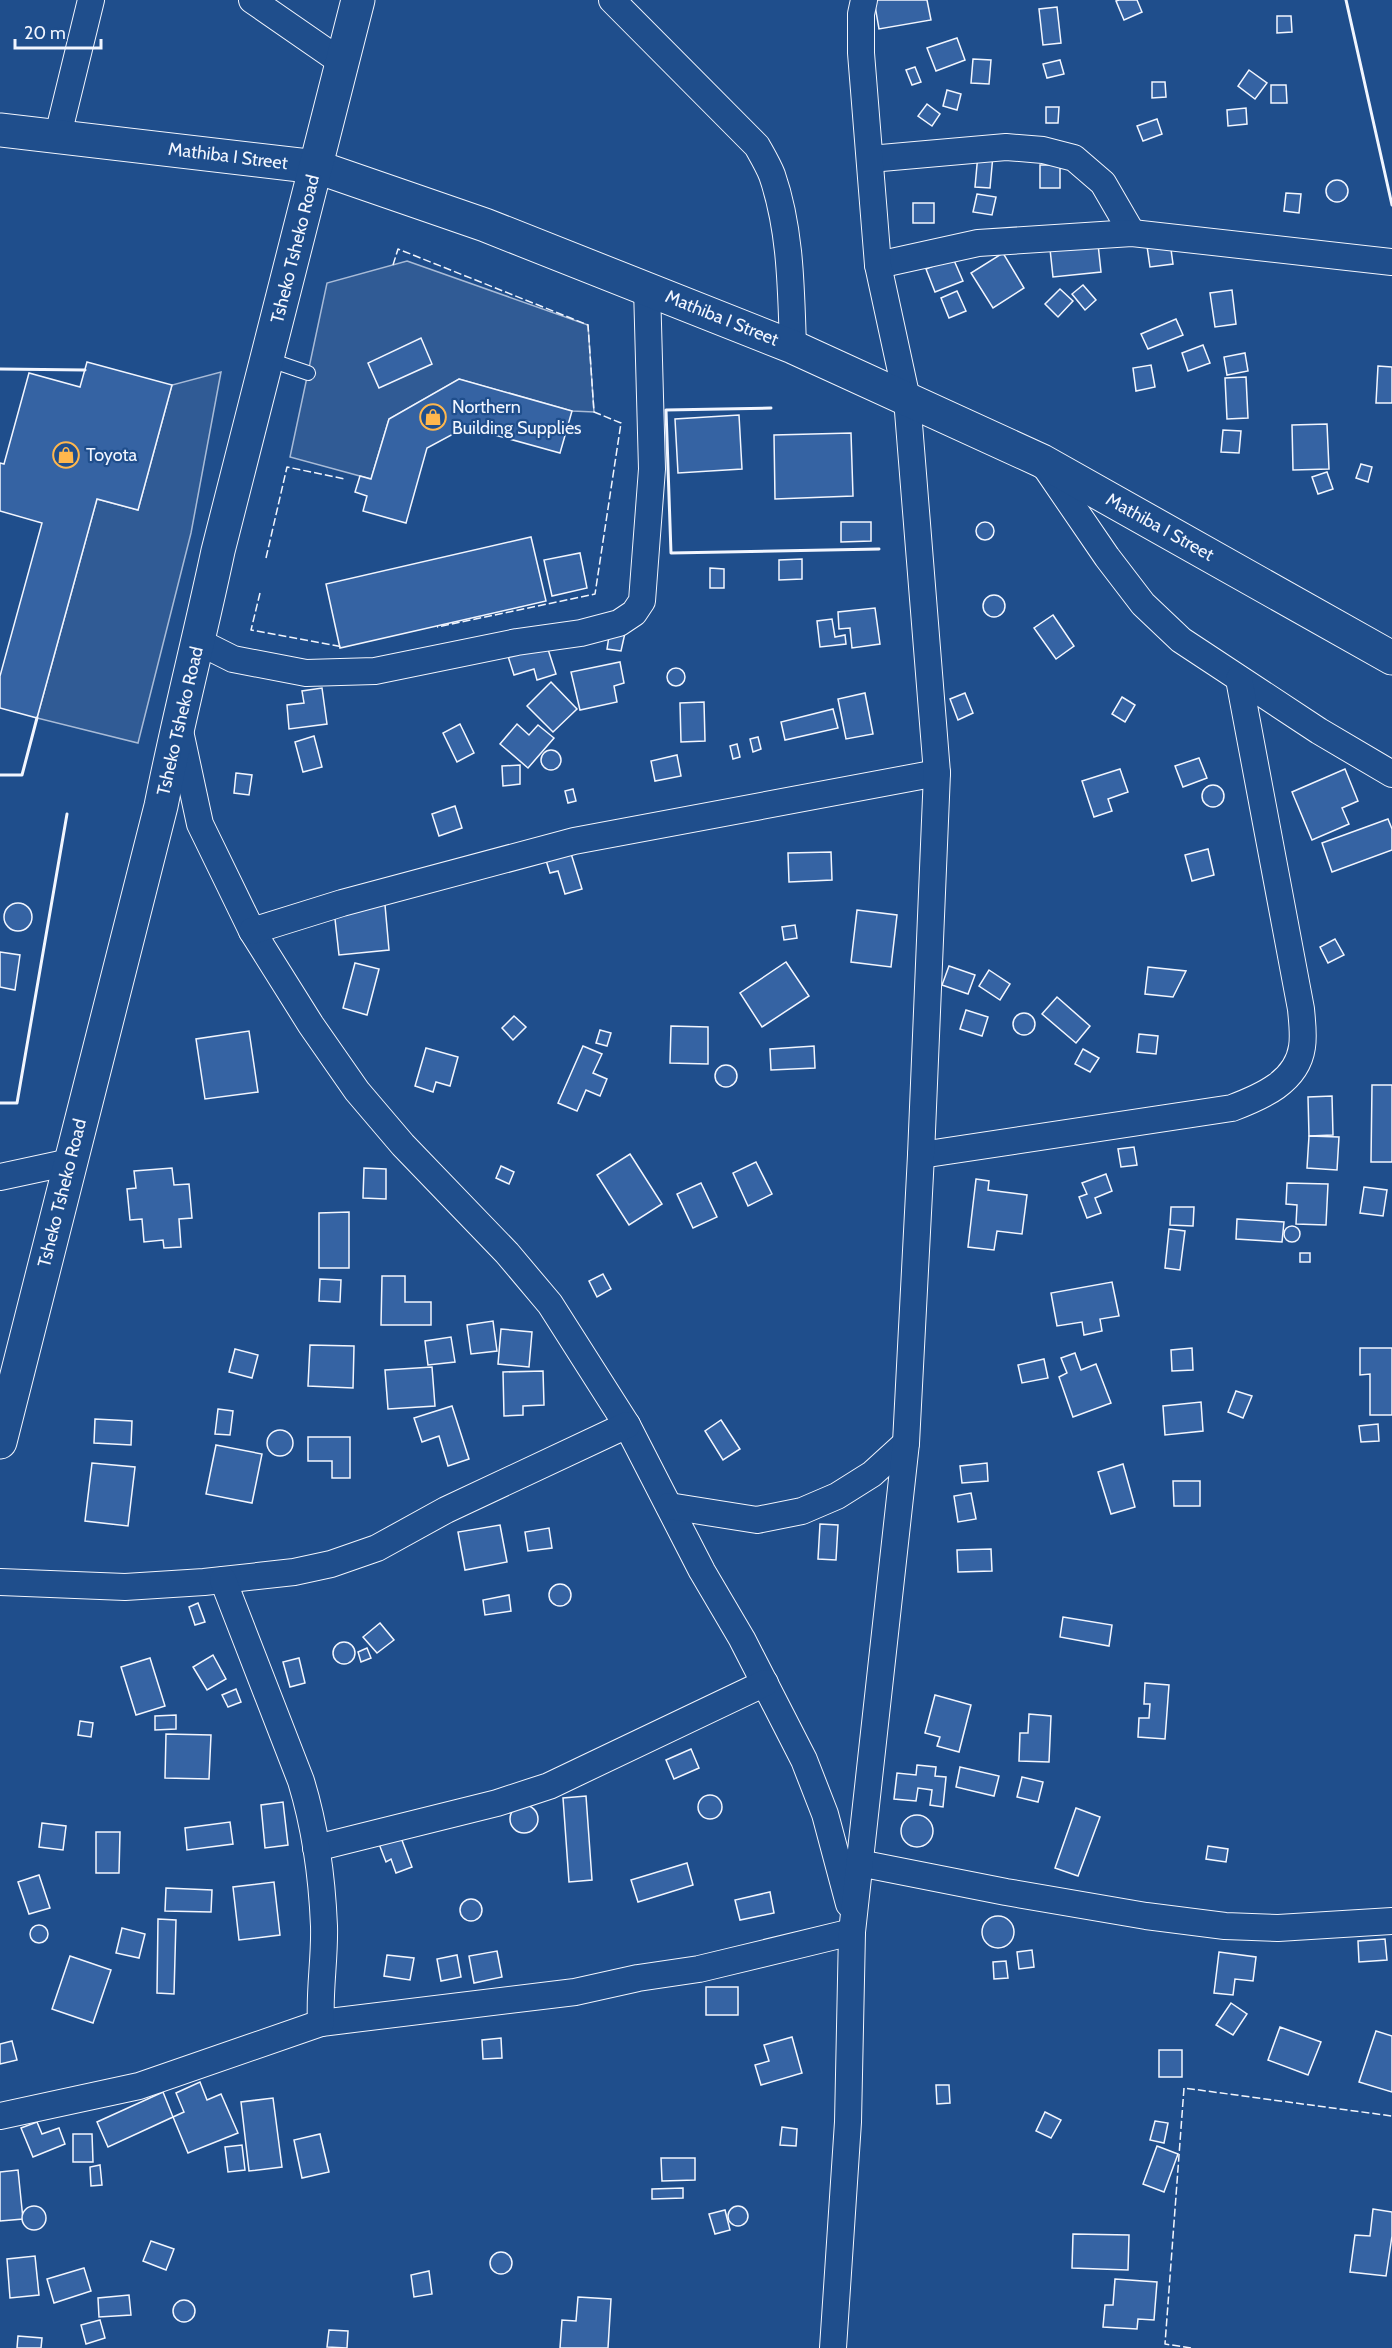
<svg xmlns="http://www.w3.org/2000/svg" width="1392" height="2348" font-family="Cabin,sans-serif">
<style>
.built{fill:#305b95;stroke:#a8bbd7;stroke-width:1.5}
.building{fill:#3563a3;stroke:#f2f6ff;stroke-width:1.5}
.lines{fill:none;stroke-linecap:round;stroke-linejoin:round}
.lane-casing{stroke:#f2f6ff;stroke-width:16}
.street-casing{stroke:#f2f6ff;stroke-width:28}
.secondary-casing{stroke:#f2f6ff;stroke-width:35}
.highway-casing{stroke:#f2f6ff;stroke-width:35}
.lane{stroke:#1f4e8c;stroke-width:14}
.street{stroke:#1f4e8c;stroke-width:26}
.secondary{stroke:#1f4e8c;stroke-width:33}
.highway{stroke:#1f4e8c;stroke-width:33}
.fence{stroke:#f2f6ff;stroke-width:1.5;stroke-dasharray:8 3;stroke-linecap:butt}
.wall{stroke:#f2f6ff;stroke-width:3}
.labels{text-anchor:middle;stroke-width:4.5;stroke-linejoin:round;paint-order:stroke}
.street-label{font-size:18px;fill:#f2f6ff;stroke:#1f4e8c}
.poi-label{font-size:18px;fill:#f2f6ff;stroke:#1f4e8c;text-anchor:start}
</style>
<rect width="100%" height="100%" fill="#1f4e8c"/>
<g class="built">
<path d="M407,261l181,64 6,87 -22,-1 -113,-32 -70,40 -18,60 -81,-22 37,-174z"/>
<path d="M221,372l-30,161 -53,210 -101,-25 60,-219 41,11 34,-125z"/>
</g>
<g class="building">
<path d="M874,0h53l4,20 -52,9z"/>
<path d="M1119,0h18l5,12 -18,8 -8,-19z"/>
<path d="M1057,7l4,36 -18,2 -4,-36z"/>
<path d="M1277,16h14l1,16 -15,1z"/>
<path d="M957,38l8,22 -29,11 -9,-23z"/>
<path d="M973,59l18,1 -2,24 -18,-1z"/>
<path d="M1060,60l4,14 -17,4 -4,-14z"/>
<path d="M915,67l6,15 -9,3 -6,-15z"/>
<path d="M1249,70l18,13 -12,16 -17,-13z"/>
<path d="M1152,82h13l1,15 -14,1z"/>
<path d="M1271,85h15l1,18h-16z"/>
<path d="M947,90l14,4 -4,16 -14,-4z"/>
<path d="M927,104l13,10 -8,12 -14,-10z"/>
<path d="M1046,107h13l-1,16h-12z"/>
<path d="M1246,108l1,16 -19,2 -1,-16z"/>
<path d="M1157,119l5,15 -19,7 -6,-15z"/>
<path d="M978,154l15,1 -3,33 -15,-1z"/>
<rect x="1040" y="165" width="20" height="23"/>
<circle cx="1337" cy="191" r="11"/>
<path d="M1286,193l15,1 -2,19 -15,-2z"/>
<path d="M977,194l19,3 -4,18 -19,-3z"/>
<rect x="913" y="203" width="21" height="20"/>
<path d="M1170,242l3,22 -23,3 -3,-21z"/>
<path d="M1098,244l3,28 -48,5 -3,-28z"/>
<path d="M1003,253l21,35 -31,20 -22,-35z"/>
<path d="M953,258l10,23 -28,11 -9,-23z"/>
<path d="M1083,285l13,15 -11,10 -13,-16z"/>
<path d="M1060,289l13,12 -15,16 -13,-13z"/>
<path d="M1232,290l4,34 -21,3 -5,-34z"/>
<path d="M957,291l9,20 -17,7 -8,-20z"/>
<path d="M1176,319l7,16 -35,14 -7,-15z"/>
<path d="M421,338l11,26 -53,24 -11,-25z"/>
<path d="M1203,345l7,18 -22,8 -6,-18z"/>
<path d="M1245,353l3,18 -21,4 -3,-18z"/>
<path d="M87,362l85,23 -34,125 -41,-11 -60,219 -37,-10v-32l42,-153 -42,-12v-48l4,1 25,-91 51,14z"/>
<path d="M1151,365l4,22 -19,4 -3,-23z"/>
<path d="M1378,366l14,1v36h-16z"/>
<path d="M1246,377l2,41 -21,1 -2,-41z"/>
<path d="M459,379l113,32 -12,42 -94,-26 -39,21 -21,75 -43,-12 4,-15 -12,-4 5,-16 11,3 18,-60z"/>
<path d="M739,415l3,54 -64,4 -3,-54z"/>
<path d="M1327,424l2,45 -36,1 -1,-45z"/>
<path d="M1223,430l18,1 -2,22 -18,-1z"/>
<path d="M851,433l2,63 -78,3 -1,-64z"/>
<path d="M1361,464l11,3 -4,15 -12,-4z"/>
<path d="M1327,472l6,17 -15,5 -6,-17z"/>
<circle cx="985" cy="531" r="9"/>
<path d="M841,522h30v19l-30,1z"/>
<path d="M531,537l15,64 -206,47 -14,-64z"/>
<path d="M580,553l7,35 -35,8 -8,-36z"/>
<path d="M802,559v20l-23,1v-20z"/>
<path d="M710,568l14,1v19h-14z"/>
<circle cx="994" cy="606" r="11"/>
<path d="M875,608l5,36 -28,4 -2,-20 -11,1 -1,-17z"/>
<path d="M1053,615l21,31 -18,13 -22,-31z"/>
<path d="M832,619l3,18 10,-2 1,9 -26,3 -3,-26z"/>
<path d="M610,630l15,3 -4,18 -14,-2z"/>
<path d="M545,640l11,34 -19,6 -3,-11 -20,6 -7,-22z"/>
<path d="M620,662l4,21 -10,3 3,16 -37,8 -9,-38z"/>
<circle cx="676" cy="677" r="9"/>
<path d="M551,682l26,27 -24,23 -26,-26z"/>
<path d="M322,688l5,36 -38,5 -2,-24 17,-2 -2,-12z"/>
<path d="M865,693l8,41 -27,5 -8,-40z"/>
<path d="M965,693l8,20 -15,7 -8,-21z"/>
<path d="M1122,697l13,8 -10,17 -13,-8z"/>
<path d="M704,702l1,39 -24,1 -1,-39z"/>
<path d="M833,709l5,19 -53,12 -4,-18z"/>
<path d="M460,724l14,29 -17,9 -14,-29z"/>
<path d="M517,724l12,11 9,-10 16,13 -26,30 -28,-24z"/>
<path d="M314,736l8,31 -19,5 -8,-30z"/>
<path d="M758,737l3,12 -8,3 -3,-13z"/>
<path d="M737,744l3,13 -7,2 -3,-13z"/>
<circle cx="551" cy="760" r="10"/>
<path d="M677,755l4,21 -26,5 -4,-20z"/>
<path d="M1199,758l8,20 -24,9 -8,-21z"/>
<path d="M520,765v19l-17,2 -1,-20z"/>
<path d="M1120,769l8,23 -20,7 4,12 -18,6 -12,-36z"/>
<path d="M1345,769l13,32 -16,7 7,16 -37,16 -20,-48z"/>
<path d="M236,773l16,2 -3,20 -15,-2z"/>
<circle cx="1213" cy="796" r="11"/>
<path d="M573,789l3,12 -8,2 -3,-12z"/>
<path d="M455,806l7,22 -23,8 -7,-22z"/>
<path d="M1388,819l4,10v21l-60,22 -10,-29z"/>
<path d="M569,847l13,42 -17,5 -7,-23 -8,2 -6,-19z"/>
<path d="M1208,849l6,26 -22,6 -7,-26z"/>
<path d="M831,852l1,28 -43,2 -1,-29z"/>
<circle cx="18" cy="917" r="14"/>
<path d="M385,905l4,45 -50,5 -5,-45z"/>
<path d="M857,910l40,5 -6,52 -40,-5z"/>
<path d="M795,925l2,13 -13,2 -2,-13z"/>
<path d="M1335,939l9,16 -16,8 -8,-16z"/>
<path d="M0,952l20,3 -5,35 -15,-3z"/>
<path d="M786,962l23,34 -47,31 -22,-34z"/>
<path d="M355,963l24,6 -12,46 -24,-7z"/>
<path d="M949,966l26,9 -7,19 -26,-9z"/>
<path d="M1148,967l38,4 -13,26 -28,-3z"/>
<path d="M989,970l21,14 -10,16 -21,-14z"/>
<path d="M1057,997l33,29 -14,17 -34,-29z"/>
<path d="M966,1010l22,7 -6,19 -22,-7z"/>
<circle cx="1024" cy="1024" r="11"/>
<path d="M514,1016l12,11 -13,13 -11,-12z"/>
<path d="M671,1026l37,1v37l-38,-1z"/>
<path d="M600,1030l11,3 -4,13 -11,-3z"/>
<path d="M249,1031l9,61 -53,7 -9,-60z"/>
<path d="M1139,1034l19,2 -2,18 -19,-2z"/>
<path d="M583,1046l19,8 -9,19 14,6 -7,17 -14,-6 -9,21 -19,-8z"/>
<path d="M814,1046l1,22 -44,2 -1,-21z"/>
<path d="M426,1048l32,9 -8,29 -14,-4 -3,10 -18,-6z"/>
<path d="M1083,1049l16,9 -9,14 -15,-8z"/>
<circle cx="726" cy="1076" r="11"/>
<path d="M1372,1085h20v77h-21z"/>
<path d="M1332,1096l1,39 -24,1 -1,-39z"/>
<path d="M1309,1136l30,1 -2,33 -30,-2z"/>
<path d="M1134,1147l3,18 -16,2 -3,-18z"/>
<path d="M630,1154l32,50 -33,21 -32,-50z"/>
<path d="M756,1162l16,32 -24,12 -15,-33z"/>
<path d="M501,1166l13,6 -5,12 -13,-6z"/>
<path d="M172,1168l2,17 15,-1 3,34 -13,1 2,28 -17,1 -1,-8 -19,2 -2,-23 -12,1 -3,-31 9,-1 -2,-17z"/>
<path d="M364,1168l22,1v30l-23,-1z"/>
<path d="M1106,1174l6,17 -17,7 6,15 -14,5 -8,-21 8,-3 -5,-11z"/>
<path d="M976,1179l13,2 -1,9 39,5 -5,39 -25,-3 -3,19 -26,-3z"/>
<path d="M701,1183l16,34 -24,11 -16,-34z"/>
<path d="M1287,1183l41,1 -2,41 -30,-1 1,-19 -11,-1z"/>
<path d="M1364,1187l23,3 -4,26 -23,-3z"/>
<path d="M1171,1207h23l-1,19 -23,-1z"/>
<path d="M349,1212v56h-30v-55z"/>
<path d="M1237,1219l47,3 -2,20 -46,-3z"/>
<circle cx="1292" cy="1234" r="8"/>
<path d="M1169,1229l16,2 -5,39 -15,-2z"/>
<rect x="1300" y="1253" width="10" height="9"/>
<path d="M603,1274l8,15 -14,8 -8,-16z"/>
<path d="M382,1276h23v26h26v23h-50z"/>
<path d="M320,1279l21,1 -1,22 -21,-1z"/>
<path d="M1112,1282l7,34 -19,3 2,12 -18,4 -2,-13 -25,4 -6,-33z"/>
<path d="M493,1321l4,30 -26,3 -4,-29z"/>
<path d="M501,1329l31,3 -3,35 -31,-3z"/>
<path d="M451,1337l4,25 -27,3 -3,-24z"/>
<path d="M310,1345l44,1 -1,42 -45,-2z"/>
<path d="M1192,1348l1,22 -21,1 -1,-21z"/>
<path d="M1360,1348h32v67h-22v-41l-10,1z"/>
<path d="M235,1349l23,6 -6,23 -23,-6z"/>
<path d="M1075,1353l6,17 15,-6 15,39 -38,14 -14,-40 8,-4 -6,-15z"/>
<path d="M1044,1359l4,19 -26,5 -4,-18z"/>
<path d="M432,1367l3,39 -47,3 -3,-39z"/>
<path d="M543,1371l1,34 -21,1v9l-19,1 -1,-44z"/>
<path d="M1236,1391l16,5 -9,22 -15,-6z"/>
<path d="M1201,1402l2,29 -38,4 -2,-29z"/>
<path d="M452,1406l17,53 -21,7 -9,-30 -17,6 -8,-24z"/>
<path d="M218,1409l15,2 -3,24 -15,-1z"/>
<path d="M95,1419l37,2 -1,24 -37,-2z"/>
<path d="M721,1420l19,29 -17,11 -18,-29z"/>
<path d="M1378,1424l1,17 -18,1 -2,-16z"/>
<circle cx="280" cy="1443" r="13"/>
<path d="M308,1437h42v41h-18v-17h-24z"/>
<path d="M216,1445l46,9 -10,49 -46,-9z"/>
<path d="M92,1463l43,4 -7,59 -43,-5z"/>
<path d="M987,1463l1,18 -26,2 -2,-17z"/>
<path d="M1123,1464l12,43 -24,7 -13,-42z"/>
<path d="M1173,1481h27v25h-26z"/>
<path d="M971,1493l5,26 -18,3 -4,-26z"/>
<path d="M820,1524l18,1 -2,35 -18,-1z"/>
<path d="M500,1525l7,37 -42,8 -7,-38z"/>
<path d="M549,1528l3,20 -24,3 -3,-19z"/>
<path d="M991,1549l1,22 -34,1 -1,-22z"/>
<circle cx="560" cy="1595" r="11"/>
<path d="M509,1595l2,16 -26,4 -2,-15z"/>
<path d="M198,1603l7,19 -10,3 -6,-18z"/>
<path d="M1063,1617l49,8 -3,21 -49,-9z"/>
<path d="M380,1623l14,17 -17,13 -14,-16z"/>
<circle cx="344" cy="1653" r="11"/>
<path d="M367,1648l4,10 -10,4 -3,-10z"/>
<path d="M213,1655l13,24 -19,11 -14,-23z"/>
<path d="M150,1658l15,48 -29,9 -15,-48z"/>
<path d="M299,1658l6,25 -15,4 -7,-25z"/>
<path d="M1145,1683l24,2 -4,54 -27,-2 1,-19h10l1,-14h-6z"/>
<path d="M236,1689l5,13 -13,5 -6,-12z"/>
<path d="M935,1695l36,10 -12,47 -22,-6 3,-9 -15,-4z"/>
<path d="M1029,1714l22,2 -2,46 -30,-1 1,-28h8z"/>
<path d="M176,1715v14l-21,1v-14z"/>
<path d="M80,1721l13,2 -2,14 -13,-2z"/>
<path d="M166,1734l45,1 -2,44 -44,-1z"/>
<path d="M691,1749l8,19 -25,11 -8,-19z"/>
<path d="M917,1765l19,2 -1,9 11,1 -3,30 -13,-2 2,-15 -14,-2 -2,13 -22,-2 3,-26 19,2z"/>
<path d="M960,1767l39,9 -5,20 -38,-9z"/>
<path d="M1022,1777l21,5 -5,20 -21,-5z"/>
<circle cx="710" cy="1807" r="12"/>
<path d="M586,1796l6,84 -23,2 -6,-84z"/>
<path d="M283,1802l5,43 -23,3 -4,-43z"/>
<circle cx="524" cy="1819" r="14"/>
<path d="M1076,1808l24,9 -22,59 -23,-8z"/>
<circle cx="917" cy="1831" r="16"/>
<path d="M230,1822l3,22 -46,6 -2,-22z"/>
<path d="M42,1823l24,3 -3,24 -24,-3z"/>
<path d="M96,1832h24l-1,41h-23z"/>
<path d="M400,1835l12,32 -16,6 -5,-14 -5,3 -7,-18z"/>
<path d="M1208,1846l20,3 -2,13 -20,-3z"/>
<path d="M687,1863l6,22 -55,17 -7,-22z"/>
<path d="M39,1875l11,33 -21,6 -11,-32z"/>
<path d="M274,1882l6,53 -41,5 -6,-53z"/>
<path d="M166,1888l46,2 -1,22 -46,-1z"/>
<path d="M770,1892l4,21 -34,7 -5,-20z"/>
<circle cx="471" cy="1910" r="11"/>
<circle cx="998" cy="1932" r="16"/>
<path d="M158,1919l18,1 -2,74 -17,-1z"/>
<circle cx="39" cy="1934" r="9"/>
<path d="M122,1928l23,6 -6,24 -23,-5z"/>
<path d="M1385,1939l2,21 -28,2 -1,-21z"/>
<path d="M1032,1950l2,17 -15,2 -2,-17z"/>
<path d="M497,1951l5,26 -28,6 -5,-27z"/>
<path d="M1219,1952l37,5 -3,24 -18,-2 -2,16 -19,-2z"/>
<path d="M387,1955l27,3 -4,22 -26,-4z"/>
<path d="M457,1955l4,22 -20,4 -4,-22z"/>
<path d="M70,1956l41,14 -18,53 -41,-14z"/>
<path d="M1006,1961l2,17 -14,1 -1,-17z"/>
<rect x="706" y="1987" width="32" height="28"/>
<path d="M1231,2003l16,11 -14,21 -17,-10z"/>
<path d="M1280,2027l41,15 -13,33 -40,-15z"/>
<path d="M1376,2031l16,5v56l-33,-10z"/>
<path d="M792,2037l10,36 -41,12 -6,-20 14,-4 -5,-16z"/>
<path d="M501,2038l1,20 -19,1 -1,-19z"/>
<path d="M12,2041l5,19 -17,4v-20z"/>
<rect x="1159" y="2050" width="23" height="27"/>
<path d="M200,2082l7,18 14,-6 17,39 -50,20 -15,-36 11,-5 -8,-19z"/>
<path d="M936,2085h13l1,18 -13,1z"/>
<path d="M163,2092l10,25 -65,30 -11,-25z"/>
<path d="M273,2098l9,69 -33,4 -8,-69z"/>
<path d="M1045,2112l16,8 -10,18 -15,-7z"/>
<path d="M1155,2121l13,2 -4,20 -14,-3z"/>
<path d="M37,2122l5,12 17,-6 6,16 -32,13 -12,-29z"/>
<path d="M782,2127l15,2 -1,17 -16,-1z"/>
<path d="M73,2134h19l1,28h-20z"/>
<path d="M320,2134l9,38 -27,6 -8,-38z"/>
<path d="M242,2145l3,25 -17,2 -3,-25z"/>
<path d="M1157,2146l21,8 -14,38 -21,-8z"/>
<path d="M661,2158h34v22l-33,1z"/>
<path d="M100,2165l2,20 -11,1 -1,-19z"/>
<path d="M18,2170l5,49 -23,2v-49z"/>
<path d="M683,2188v10l-31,1v-10z"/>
<circle cx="34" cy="2218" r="12"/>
<circle cx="738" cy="2216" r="10"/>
<path d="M1373,2209l19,3v24l-6,40 -36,-4 5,-37 15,1z"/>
<path d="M725,2210l5,20 -15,4 -6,-20z"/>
<path d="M1073,2234l56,1 -1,35 -56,-2z"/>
<path d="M151,2241l23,8 -8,21 -23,-9z"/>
<circle cx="501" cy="2263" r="11"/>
<path d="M35,2256l4,39 -29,3 -3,-39z"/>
<path d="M84,2268l7,23 -37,12 -7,-24z"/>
<path d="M429,2271l3,23 -18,3 -3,-22z"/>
<path d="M1115,2279l42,3 -3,38 -16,-1 -1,10 -34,-2 2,-22h8z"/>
<path d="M129,2295l2,20 -32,2 -1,-19z"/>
<path d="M578,2297l33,2 -3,49h-48l2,-28 14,1z"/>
<circle cx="184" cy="2311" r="11"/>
<path d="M100,2320l5,18 -19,6 -5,-19z"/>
<path d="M329,2330l19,1 -1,17 -20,-1z"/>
<path d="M18,2336l24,2 -1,10h-24z"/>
</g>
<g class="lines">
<g class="lane-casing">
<path id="lane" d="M267,359l41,14"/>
</g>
<g class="street-casing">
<g id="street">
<path d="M252,0l91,63"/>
<path d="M612,0l145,146c5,9 11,19 15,29 19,55 19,115 21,172"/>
<path d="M58,135l33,-135"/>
<path d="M870,159l136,-12 37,3 31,8 29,25 29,50"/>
<path d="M878,265l100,-22 154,-10 260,29"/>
<path d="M1042,462l65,95 36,47 38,36 138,91 73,43"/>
<path d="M199,642l34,17 73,14 69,-2 142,-29 64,-9 38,-10 15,-10 8,-12 10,-132 -5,-181"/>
<path d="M180,731l20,93 52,107 59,94 46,66 46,54 104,108 43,51 77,121 75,146 40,68 62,121 21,54 24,90"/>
<path d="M252,931l90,-28 232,-62 363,-68"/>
<path d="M921,1155l311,-47c29,-11 65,-26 70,-61 2,-12 0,-26 -1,-38l-62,-330"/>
<path d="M0,1177l70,-15"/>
<path d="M669,1506l88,14 45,-9 35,-15 35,-22 34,-31"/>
<path d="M0,1582l125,5 79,-5 90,-10 37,-8 46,-16 69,-38 181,-85"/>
<path d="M316,1848l181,-45 52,-17 216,-103"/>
<path d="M859,1863l147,29 140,24 79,10 53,2 114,-7"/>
<path d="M321,2023l254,-31 63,-14 61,-9 153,-37"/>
<path d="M0,2116l139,-30 182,-63c-2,-32 4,-65 3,-97 -2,-49 -9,-99 -23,-145l-78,-201"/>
<path d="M833,2348l15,-226 4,-190 54,-489 15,-288 16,-382 -30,-374 -29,-134 -17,-212v-39l3,-14"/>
</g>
</g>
<g class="secondary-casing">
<path id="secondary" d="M0,130l317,37 168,58 308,122 249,114 350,197"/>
</g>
<g class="highway-casing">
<path id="highway" d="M0,1442l161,-636c17,-86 39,-170 57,-255l140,-551"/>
</g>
<use href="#lane" class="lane"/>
<use href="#street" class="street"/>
<use href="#secondary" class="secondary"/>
<use href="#highway" class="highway"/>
<g class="fence">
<path d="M393,265l5,-16 190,76 6,87 27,11 -26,171 -158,33"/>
<path d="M266,558l21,-91 58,12"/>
<path d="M260,593l-9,37 92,17"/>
<path d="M1191,2348l-26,-4 19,-256 208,28"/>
</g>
<g class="wall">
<path d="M1346,0l46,205"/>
<path d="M0,369l85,1"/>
<path d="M771,408l-105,2 5,143 208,-4"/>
<path d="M0,775h22l15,-57"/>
<path d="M0,1103h17l50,-289"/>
</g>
</g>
<defs>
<g id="shop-ring" transform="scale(1.35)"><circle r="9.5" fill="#1f4e8c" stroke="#ffb74d" stroke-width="1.5"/><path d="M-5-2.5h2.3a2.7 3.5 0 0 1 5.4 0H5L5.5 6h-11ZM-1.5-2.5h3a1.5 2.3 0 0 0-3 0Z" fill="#ffb74d"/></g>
</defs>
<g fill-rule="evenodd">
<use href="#shop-ring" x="433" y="417"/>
<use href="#shop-ring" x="66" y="455"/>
</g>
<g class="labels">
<g class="street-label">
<text transform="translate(228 156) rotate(7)" y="6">Mathiba I Street</text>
<text transform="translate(295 249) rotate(-76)" y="6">Tsheko Tsheko Road</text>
<text transform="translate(722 318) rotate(22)" y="6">Mathiba I Street</text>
<text transform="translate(1160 527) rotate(29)" y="6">Mathiba I Street</text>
<text transform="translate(180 721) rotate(-77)" y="6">Tsheko Tsheko Road</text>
<text transform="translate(62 1193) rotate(-76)" y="6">Tsheko Tsheko Road</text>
</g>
<g class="poi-label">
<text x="452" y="413">Northern<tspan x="452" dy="21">Building Supplies</tspan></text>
<text x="86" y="461">Toyota</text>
</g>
</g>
<path d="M15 39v9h86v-9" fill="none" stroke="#f2f6ff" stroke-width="3"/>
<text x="24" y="39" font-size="18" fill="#f2f6ff" stroke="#1f4e8c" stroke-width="4.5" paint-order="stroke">20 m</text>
</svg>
